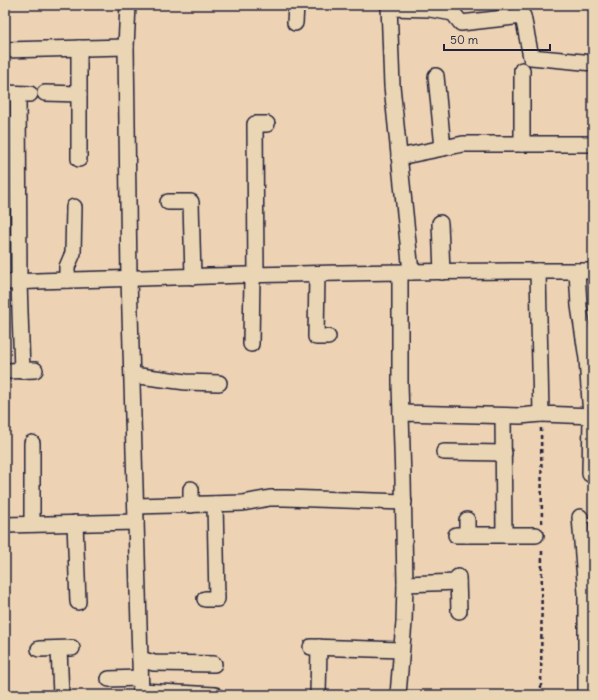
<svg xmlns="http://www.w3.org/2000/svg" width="598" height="700" font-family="Delius,sans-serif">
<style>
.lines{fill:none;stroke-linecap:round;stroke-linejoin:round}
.street-casing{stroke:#22223b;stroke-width:18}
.path{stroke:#22223b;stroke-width:2.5;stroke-dasharray:4 3;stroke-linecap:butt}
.street{stroke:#ead5b4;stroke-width:15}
</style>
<rect width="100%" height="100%" fill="#eed2b4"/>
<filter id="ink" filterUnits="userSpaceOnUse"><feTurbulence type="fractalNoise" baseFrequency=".025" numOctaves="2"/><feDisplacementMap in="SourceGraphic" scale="8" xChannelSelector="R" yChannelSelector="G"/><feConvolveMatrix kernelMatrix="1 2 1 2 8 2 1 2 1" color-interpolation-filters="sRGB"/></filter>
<g filter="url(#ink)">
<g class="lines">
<g class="street-casing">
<g id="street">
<path d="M128,5l-2,42 3,231 12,417"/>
<path d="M389,5l3,81 19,186"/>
<path d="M389,8l41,1 23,4 8,10 62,-7 8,41 62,6"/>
<path d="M295,23l1,-18"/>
<path d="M5,50l121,-3"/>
<path d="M522,70v74"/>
<path d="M436,76l7,72"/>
<path d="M5,93l25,1"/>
<path d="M45,93l34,1"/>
<path d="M18,94l1,188 3,89"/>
<path d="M399,157l64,-13h130"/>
<path d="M79,159v-111"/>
<path d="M168,202h23l2,75"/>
<path d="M440,223l2,49"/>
<path d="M538,271l3,143 52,2"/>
<path d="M577,271l2,35 8,53 4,57 -1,58"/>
<path d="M317,274l-1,63h12"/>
<path d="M256,276l-1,-152h12"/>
<path d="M67,280v-13l6,-14 1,-46"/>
<path d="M5,282c196,-6 392,-12 588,-11"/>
<path d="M251,344l1,-68"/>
<path d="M8,371l27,-1"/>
<path d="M132,375l54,7 33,1"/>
<path d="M401,413l119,3 21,-2"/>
<path d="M503,416l1,119"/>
<path d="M32,443v81"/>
<path d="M444,452l60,1"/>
<path d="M191,489v16"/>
<path d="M136,506l107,-3 27,-5h15l119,4"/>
<path d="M580,517l6,76v102"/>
<path d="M75,523l3,79"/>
<path d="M5,525l131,-3"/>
<path d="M456,535h80"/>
<path d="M467,535v-15"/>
<path d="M458,577l1,34"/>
<path d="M405,584l53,-2"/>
<path d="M205,599h12l-2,-95"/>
<path d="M311,647l90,3"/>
<path d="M39,649l33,-1"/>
<path d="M59,649l2,46"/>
<path d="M140,659l14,4 60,1"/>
<path d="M109,679l31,-1"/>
<path d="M141,691l74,4"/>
<path d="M318,695l1,-48"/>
<path d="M398,695l6,-73 1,-38 -2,-105 -3,-95v-111"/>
</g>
</g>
<g class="path">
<path d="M541,428l1,95"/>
<path d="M541,695l1,-147"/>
</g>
<use href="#street" class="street"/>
</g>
</g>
<rect width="598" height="700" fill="none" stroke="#ead5b4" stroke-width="20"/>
<rect x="10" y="10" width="578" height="680" fill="none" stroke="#22223b" stroke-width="1.5" filter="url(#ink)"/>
<path d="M444 44v6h106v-6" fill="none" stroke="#22223b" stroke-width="2"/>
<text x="450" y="44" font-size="12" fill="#22223b" stroke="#ead5b4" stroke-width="3" paint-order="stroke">50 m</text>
</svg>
